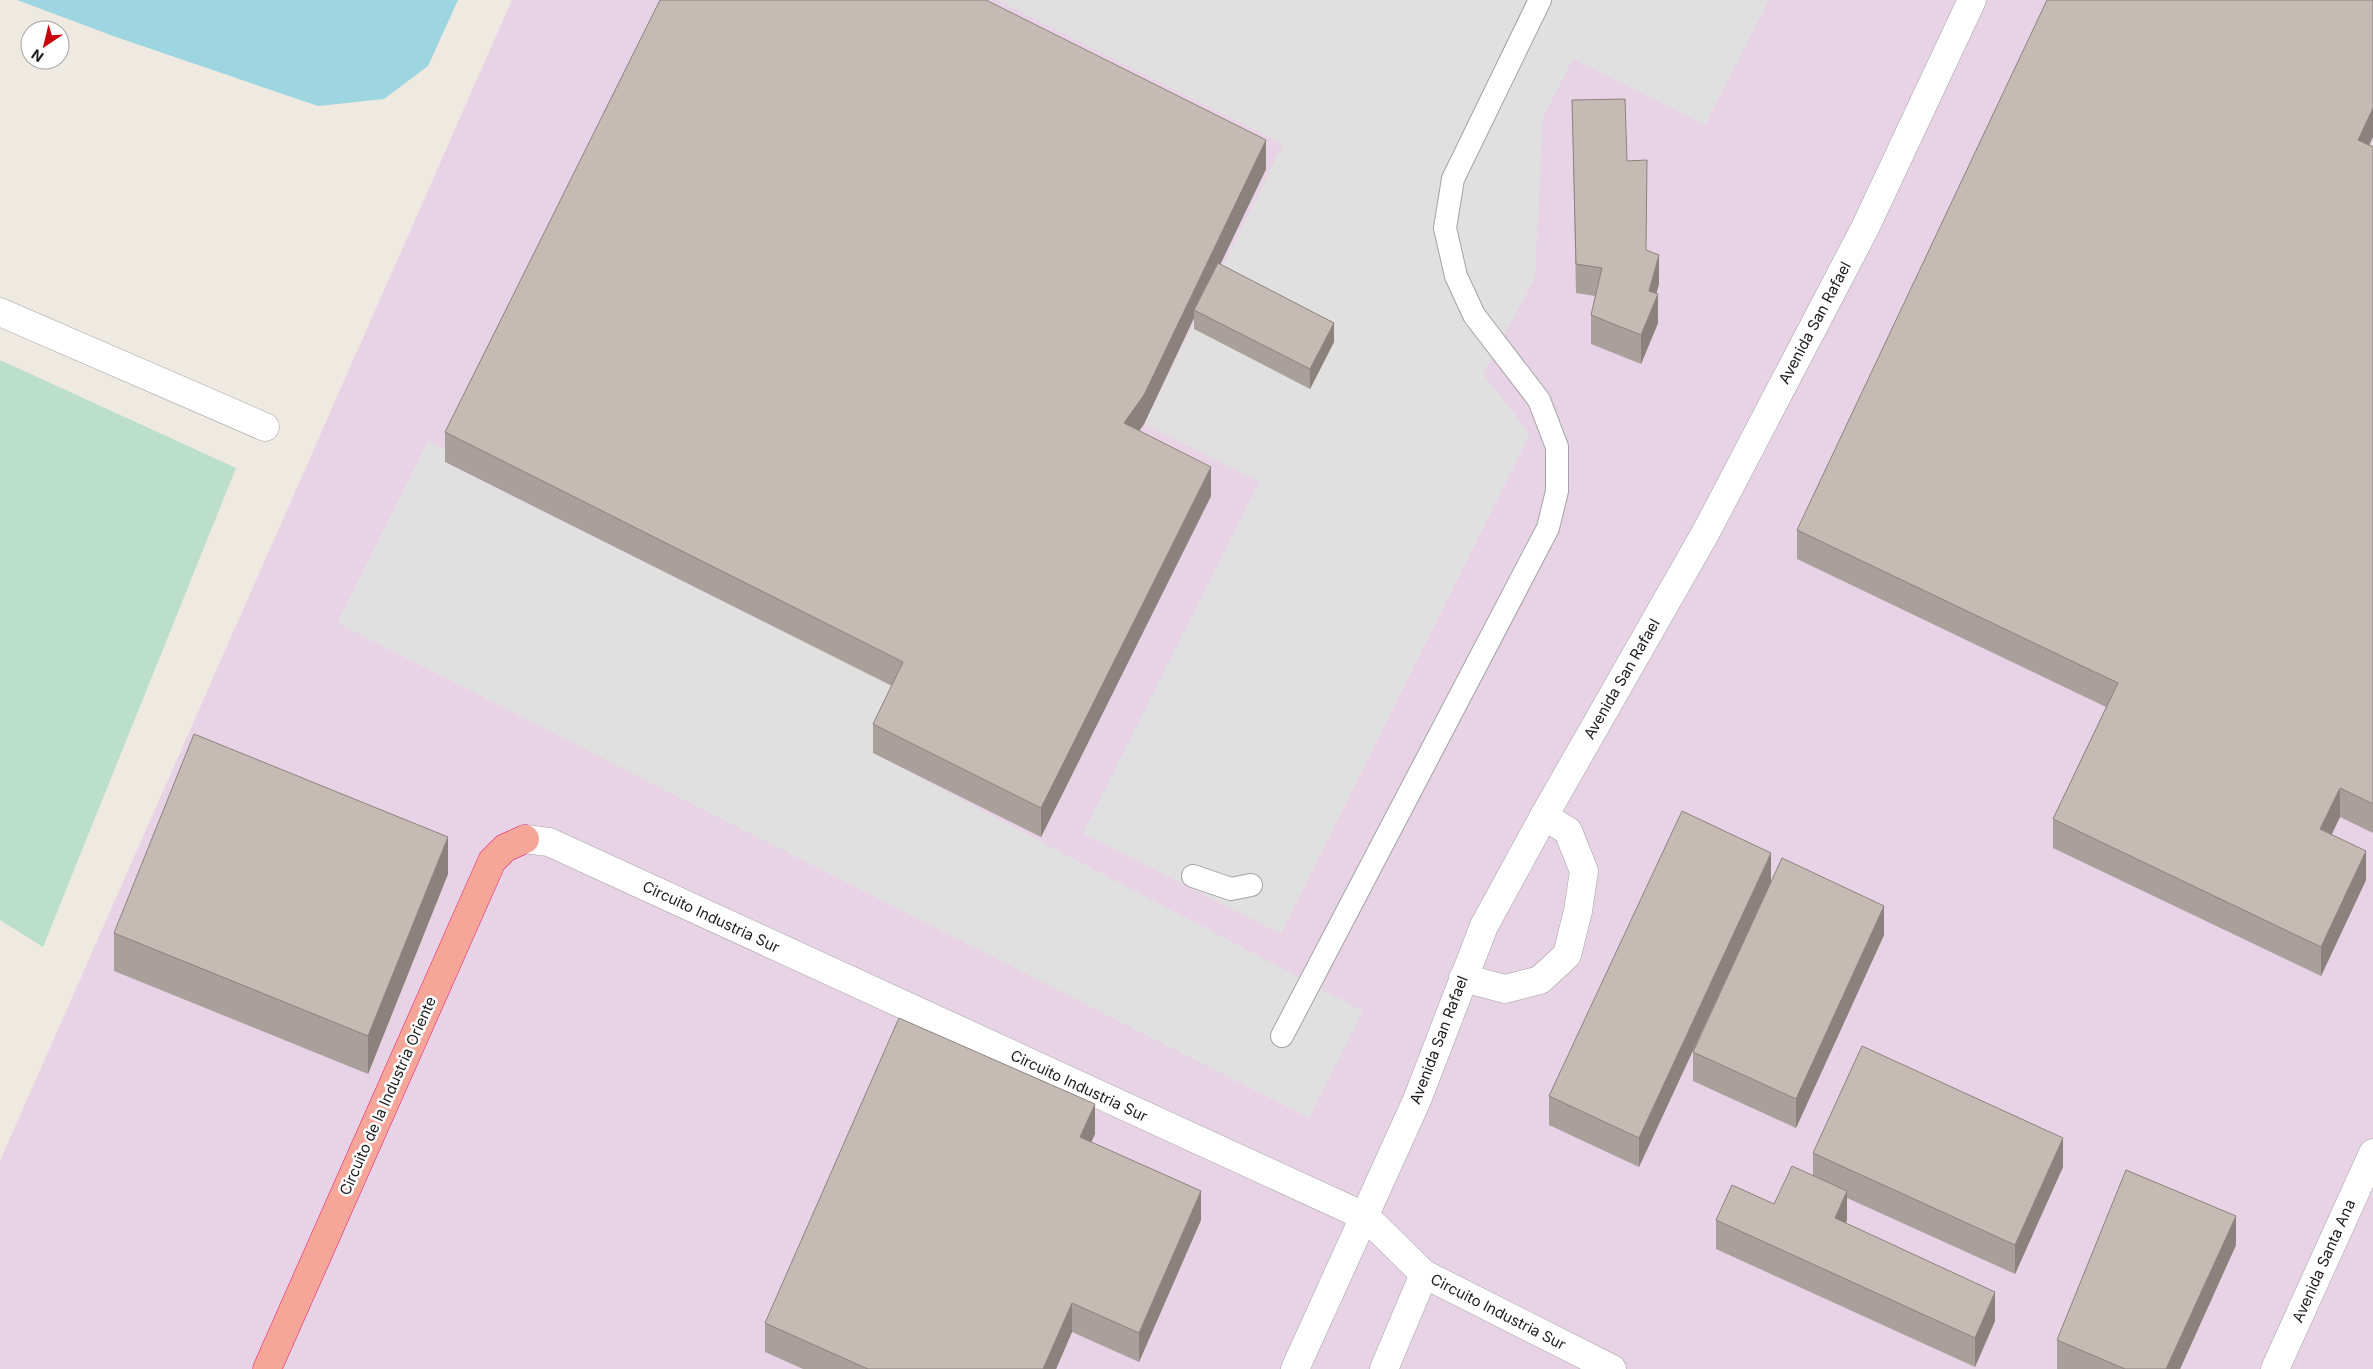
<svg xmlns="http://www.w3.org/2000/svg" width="2373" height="1369" font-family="Inter,sans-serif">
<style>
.industrial{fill:#e8d2e5}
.wetland{fill:#bcdecc}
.parking{fill:#e0e0e0}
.water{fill:#9dd5e0}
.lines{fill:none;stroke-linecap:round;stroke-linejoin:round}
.service-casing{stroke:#a3a3a3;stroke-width:24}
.minor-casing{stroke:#a3a3a3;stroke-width:29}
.trunk-casing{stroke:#e3176a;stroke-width:29}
.service{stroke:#fff;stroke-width:22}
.minor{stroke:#fff;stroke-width:28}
.trunk{stroke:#f6a699;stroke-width:28}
.wall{fill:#aaa09b}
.shaded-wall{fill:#8b827e}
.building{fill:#c6bab4;stroke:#8b827e}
.labels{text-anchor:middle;stroke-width:5;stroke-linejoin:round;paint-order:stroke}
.street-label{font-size:15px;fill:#1c1c1c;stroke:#fff}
</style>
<rect width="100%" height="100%" fill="#eee9e1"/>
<path class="industrial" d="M512,0h1861v1369h-2373v-208z"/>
<path class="wetland" d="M0,360l236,108 -193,479 -43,-27z"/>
<g class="parking">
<path d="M997,0h772l-64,125 -132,-66 -30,58 -8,161 -52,96 47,60 -249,500 -198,-101 176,-351 -115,-58 139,-280z"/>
<path d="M428,441l475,251 -30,61 490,258 -54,107 -972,-495z"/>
</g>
<path class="water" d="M17,0h441l-30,66 -44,33 -66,7 -202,-69z"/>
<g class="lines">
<g class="service-casing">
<g id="service">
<path d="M1193,876l38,13 20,-4"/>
<path d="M1282,1036l266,-508 9,-37v-44l-18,-47 -65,-85 -18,-39 -11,-48 8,-49 87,-179"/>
</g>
</g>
<g class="minor-casing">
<g id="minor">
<path d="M0,312l265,115"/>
<path d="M525,839l24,3 817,375 58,57 188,95"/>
<path d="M1463,978l42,11 35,-9 27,-25 11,-44 6,-40 -16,-40 -24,-15"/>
<path d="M1295,1369l122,-269 67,-174 60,-110 162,-284 159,-304 107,-228"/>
<path d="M1384,1369l40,-95"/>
<path d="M2275,1369l98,-216"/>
</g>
</g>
<g class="trunk-casing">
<path id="trunk" d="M267,1369l225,-508 13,-13 20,-9"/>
</g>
<use href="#service" class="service"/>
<use href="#minor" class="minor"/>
<use href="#trunk" class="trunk"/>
</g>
<g class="wall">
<path d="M1572,100l55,61 19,89 13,34 -3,9 2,30 -17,41 -50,-20v-29l4,-19 -19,-3z"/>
<path d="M2369,145l4,2v686l-33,-16 -8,17 34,46 -45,96 -268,-128v-29l53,-112 -309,-148v-29z"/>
<path d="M1266,169l-46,95 114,78 -24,47 -116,-60v-11l-50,106 -5,7 72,65 -170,341 -168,-84v-29l19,-38 -447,-224v-30z"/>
<path d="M448,874l-80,200 -254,-103v-38z"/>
<path d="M1771,882l113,53 -88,193 -103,-47v-29l67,-146 -121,261 -90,-42v-29z"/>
<path d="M1095,1134l-4,8 110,78 -62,142 -67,-30 -16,37h-253l-38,-17v-29z"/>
<path d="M1813,1153l250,14 -48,107 -168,-76v22l-1,3 149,98 -20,46 -259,-118v-29l58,-16 39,-28z"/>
<path d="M2236,1245l-56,124h-123v-29z"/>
</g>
<g class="shaded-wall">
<path d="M2373,108v29l-15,32v-29z"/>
<path d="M1266,140v29l-68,142 -4,-1v8l-50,106 -20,29v-30z"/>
<path d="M1659,255v29l-6,22 5,-12v29l-17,41v-29l8,-44z"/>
<path d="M1334,323v19l-24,47v-20z"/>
<path d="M1211,467v29l-170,341v-29z"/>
<path d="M2340,788v29l-20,41v-29z"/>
<path d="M448,837v37l-80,200v-38z"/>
<path d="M2366,851v29l-45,96v-29z"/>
<path d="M1771,853v29l-132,285v-29z"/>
<path d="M1884,906v29l-88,193v-29z"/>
<path d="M1095,1104v30l-15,32v-29z"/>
<path d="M2063,1138v29l-48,107v-29z"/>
<path d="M1201,1191v29l-62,142v-29z"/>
<path d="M1847,1191v29l-12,28v-30z"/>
<path d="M2236,1216v29l-56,124h-14z"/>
<path d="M1995,1292v29l-20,46v-29z"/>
<path d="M1072,1303v29l-16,37h-13z"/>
</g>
<g class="building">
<path d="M660,0h326l280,140 -122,255 -20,28 87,44 -170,341 -168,-84 30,-62 -458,-230z"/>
<path d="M2047,0h326v108l-15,32 15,7v657l-33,-16 -20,41 46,22 -45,96 -268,-128 65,-136 -321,-153z"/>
<path d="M1625,99l2,62 20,-1 -1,90 13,5 -10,36 9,3 -17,41 -50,-20 11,-47 -26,-4 -4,-164z"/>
<path d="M1218,263l116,60 -24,46 -116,-59z"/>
<path d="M194,734l254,103 -80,199 -254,-103z"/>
<path d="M1682,811l89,42 -132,285 -90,-42z"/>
<path d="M1782,858l102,48 -88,193 -103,-47z"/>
<path d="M899,1018l196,86 -15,33 121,54 -62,142 -67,-30 -29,66h-175l-103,-46z"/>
<path d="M1862,1046l201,92 -48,107 -202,-92z"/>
<path d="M1792,1166l55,25 -12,27 160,74 -20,46 -259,-118 16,-35 42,19z"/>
<path d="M2126,1170l110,46 -70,153h-41l-68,-29z"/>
</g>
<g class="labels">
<g class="street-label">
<text transform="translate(1815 323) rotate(-62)" y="5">Avenida San Rafael</text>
<text transform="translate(1622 679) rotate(-60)" y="5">Avenida San Rafael</text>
<text transform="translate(711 917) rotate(25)" y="5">Circuito Industria Sur</text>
<text transform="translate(1439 1040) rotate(-69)" y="5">Avenida San Rafael</text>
<text transform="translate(1079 1086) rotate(25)" y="5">Circuito Industria Sur</text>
<text transform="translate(388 1096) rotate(-66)" y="5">Circuito de la Industria Oriente</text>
<text transform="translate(2324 1261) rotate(-66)" y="5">Avenida Santa Ana</text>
<text transform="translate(1498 1312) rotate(27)" y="5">Circuito Industria Sur</text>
</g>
</g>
<g transform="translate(45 45) rotate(215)"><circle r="24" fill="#ffffff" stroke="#a4a4a4"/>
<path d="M0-4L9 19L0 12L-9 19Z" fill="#c8000d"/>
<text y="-8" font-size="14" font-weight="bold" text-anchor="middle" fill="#1c1c1c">N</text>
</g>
</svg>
